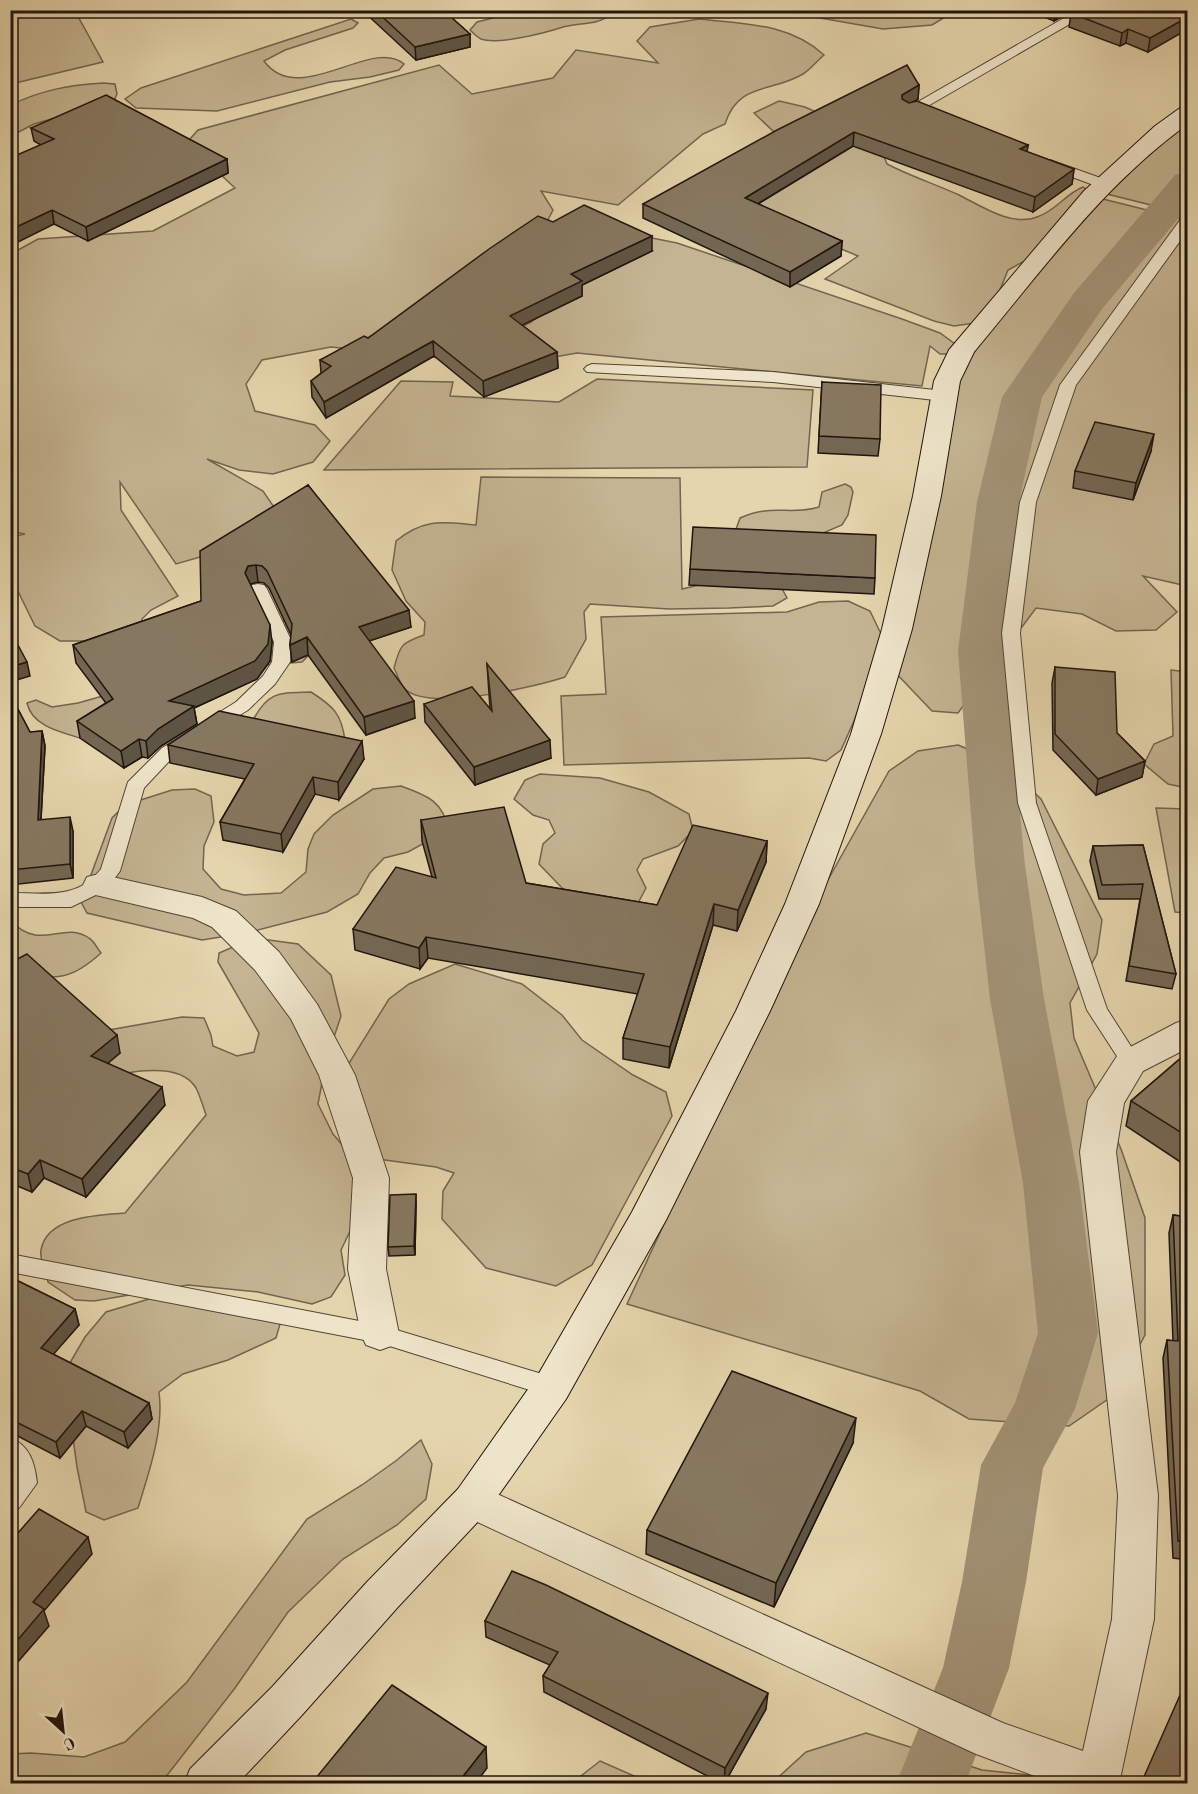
<svg xmlns="http://www.w3.org/2000/svg" width="1198" height="1794" font-family="'Old Standard TT',serif">
<style>
.green{fill:#c4b491;stroke:#726450;stroke-width:1.5}
.lines{fill:none;stroke-linecap:round;stroke-linejoin:round}
.canal{fill:#a29376;fill-rule:evenodd}
.lane-casing{stroke:#514436;stroke-width:2}
.street-casing{stroke:#514436;stroke-width:2}
.secondary-casing{stroke:#20140e;stroke-width:2}
.lane{fill:#eee4c9;fill-rule:evenodd}
.street{fill:#eee4c9;fill-rule:evenodd}
.secondary{fill:#eee4c9;fill-rule:evenodd}
.wall{fill:#736753;stroke:#20140e;stroke-width:1.5}
.shaded-wall{fill:#5e5443;stroke:#20140e;stroke-width:1.5}
.building{fill:#867860;stroke:#20140e;stroke-width:1.5}
</style>
<rect width="100%" height="100%" fill="#e5d5ac"/>
<filter id="stains"><feTurbulence type="fractalNoise" baseFrequency=".00333" numOctaves="4"/><feColorMatrix values="0 0 0 0 .2 0 0 0 0 .09 0 0 0 0 .02 0 0 0 .5 -.17"/></filter>
<radialGradient id="worn" r=".72"><stop offset=".6" stop-color="#630" stop-opacity="0"/><stop offset="1" stop-color="#630" stop-opacity=".3"/></radialGradient>
<g class="green">
<path d="M10,11h65l28,51 -92,22z"/>
<path d="M498,11h85l-11,5c13,0 23,-6 36,-5l3,3c-13,12 -32,8 -48,13 -18,6 -65,18 -82,12 -4,-2 -8,-6 -11,-9l7,-8 28,-7z"/>
<path d="M747,11h208l-23,14 -49,4 -97,-17z"/>
<path d="M351,19l7,4 -5,5 -68,22 -21,11c35,48 108,-25 140,3l-5,6 -29,7 -40,5 -113,29 -81,-3 -11,-9 16,-11z"/>
<path d="M699,19c45,5 90,4 125,36 -7,6 -14,15 -21,19 -32,19 -65,8 -78,50l-22,10 -85,71 -77,-14 12,19 -29,55 -74,94 -119,-12 -69,13 -16,24 9,27 60,14 15,16 -17,21 -40,12 -34,-4 -32,-11 56,32 13,19 -29,74 11,31 30,7 22,32 -8,8 -49,4 -25,-117 -52,15 -56,-82 1,28 57,86 -27,14 -9,9 -1,8 -39,14h-42l-25,-15 -24,-49v-40l14,-3 -15,-3 1,-277 27,-15 115,-8 82,-43 -43,-40 -2,-9 8,-9 241,-65 33,29 81,-16 23,-28 82,13 -21,-22 13,-14z"/>
<path d="M103,83l12,1 2,10 -3,7 -80,23 -23,12v-31c30,-15 59,-20 92,-22z"/>
<path d="M779,101l26,6 24,11 51,29 7,17c23,12 48,20 72,31 22,11 53,32 78,22 19,-6 28,-23 46,-30l6,4 -57,66 -24,13 -11,27 -22,26 -21,3 -20,-5 -109,-42 33,-23 -91,-38 -24,-23 32,-62 -21,-20z"/>
<path d="M1187,118v96l-80,-20 9,-8z"/>
<path d="M1103,199l84,21v366l-44,-10 34,36 -21,18 -40,1 -34,-17 -46,-6 -78,105 -26,-2 -41,-43 69,-305 70,-84z"/>
<path d="M647,237l30,6 225,76 38,14 15,11 -5,10h-10l-10,-8 -8,40 -345,-33 -68,12 -13,-24 35,-19z"/>
<path d="M597,379l216,11 -6,77 -483,3 77,-89 52,1 -3,14 109,6z"/>
<path d="M481,477l199,1 2,111 71,-17 25,9 9,17 -14,8 -44,2 -60,1 -79,-5 -6,8 2,27 -21,38c-30,10 -137,35 -160,12 -5,-5 -8,-15 -11,-21 6,-23 7,-25 30,-33l1,-13 -19,-21 -14,-31 4,-29c28,-23 46,-19 80,-16z"/>
<path d="M845,484l6,3 2,5 -5,23 -6,10 -26,11 -82,-1 6,-17c32,-15 50,-2 79,-11l3,-15z"/>
<path d="M848,601l22,10 13,27 -29,83 -13,29 -15,11 -17,-3 -245,7 -3,-69 45,-2 -5,-77 186,-5 32,-10z"/>
<path d="M1171,670l16,2v116l-19,-4 -24,-20 10,-20 19,-8z"/>
<path d="M131,688l-51,50c-20,-6 -48,-12 -53,-35l9,-3 16,7 26,-4z"/>
<path d="M311,692c22,14 31,22 34,49l-92,-21c16,-30 28,-27 58,-28z"/>
<path d="M958,745l46,19 37,35 61,121 -5,34 -27,49 4,35 47,111 24,69v117l-34,62 -42,29 -100,-7 -49,-28 -293,-87 174,-376 88,-157 29,-20z"/>
<path d="M540,774l60,4 49,14 40,22 4,17 -15,15 -35,13 -6,11 9,18 -8,15 -74,-13 -25,-26 4,-20 12,-11 -6,-13 -16,-5 -19,-16 11,-19z"/>
<path d="M401,786c25,9 43,15 47,44l-40,22 -24,6 -14,15 -12,21 -31,18 -81,21 -44,7 -115,-27 -6,-11 31,-84 13,-13 47,-15 23,-1 16,7 3,26 -10,24 -1,23 18,20 23,6 37,-2 25,-21 2,-23 6,-15 19,-19 40,-26z"/>
<path d="M1156,808l31,1v104l-12,-1z"/>
<path d="M10,920c31,33 52,0 79,18 5,3 8,10 12,15 -34,31 -48,25 -90,20z"/>
<path d="M254,938l44,6 33,31 10,41 -15,45 -8,43 15,30 27,32 -8,61 -11,23 4,25 -14,22 -19,7 -54,-12 -70,-7 -94,16 -19,-1 -27,-18c-2,-9 -9,-23 -7,-32 6,-34 58,-35 84,-37l81,-98c-3,-9 -6,-19 -10,-27 -21,-36 -101,-7 -133,1l46,-59 73,-13 22,1 7,17 2,11 24,10 17,-4 5,-19 -41,-71 1,-9z"/>
<path d="M455,964l67,20 40,31 20,25 51,35 33,17 6,24 -80,149 -36,21 -70,-18 -44,-49 1,-28 11,-18 -18,-6 -58,-8 -32,-91 43,-69 20,-15z"/>
<path d="M169,1293l51,11 60,20 -4,14 -48,22 -45,14 -24,18c5,38 -10,80 -21,116l-34,12 -18,-8 -9,-45 -13,-94 21,-36 21,-25z"/>
<path d="M421,1440l11,24 -6,35 -29,26 -54,34 -55,53 -53,76 -74,95h-150v-29l20,-1 53,4 41,-15 62,-60 120,-163 55,-34 35,-25z"/>
<path d="M866,1733l116,37 47,5 12,8h-269l34,-31z"/>
<path d="M600,1761l50,22h-78z"/>
</g>
<g class="lines">
<path class="canal" d="M1188,172v35l-86,102 -60,88 -23,105 -15,149 21,214 19,134 35,184 19,150 -23,76 -32,59 -17,114 -17,86 -44,116h-69l47,-116 19,-86 19,-117 34,-62 23,-70 -15,-150 -33,-184 -15,-134 -17,-214 19,-149 25,-105 72,-104 101,-118z"/>
<g class="lane-casing">
<g id="lane">
<path d="M1078,10h16l-180,104 -5,1 -7,-4z"/>
<path d="M1050,160l59,21 2,3 -2,3h-10l-54,-20 -2,-3z"/>
<path d="M1188,215v15l-112,155 -40,117 -16,131 16,170 71,206 34,53 -3,5 -7,3 -7,-3 -37,-57 -69,-207 -16,-170 18,-131 40,-117 123,-169z"/>
<path d="M592,364l181,8 171,19 8,5 -8,5 -171,-19 -186,-10 -3,-3 3,-3z"/>
<path d="M258,584l6,1 3,4 25,53 -2,20 -15,22 -27,26 -74,46 -30,32 -24,83 -14,19 -35,17h-61v-14c36,0 67,7 91,-24l27,-87 34,-34 74,-46 27,-26 9,-14 2,-20 -25,-53 3,-4z"/>
<path d="M10,1254l370,71 172,52 8,3 4,7 -4,7 -8,3 -172,-54 -370,-71z"/>
<path d="M10,1438c20,7 25,26 27,45l-18,25 -9,3v-28l3,-3z"/>
</g>
</g>
<g class="street-casing">
<g id="street">
<path d="M99,874l103,23 34,14 43,41 38,52 38,71 34,103 -3,91 13,65 -5,11 -14,5 -14,-5 -5,-11 -13,-65 5,-91 -34,-103 -28,-56 -36,-49 -43,-43 -19,-9 -106,-25 -4,-8 4,-8z"/>
<path d="M1188,1019v29l-45,23 -19,32 -8,49 42,343 -4,124 -35,165h-63l-80,-30 -518,-241 -6,-12 6,-12 14,-6 14,6 517,234 80,28 29,-132 6,-124 -38,-343 8,-51 31,-48 57,-30z"/>
</g>
</g>
<g class="secondary-casing">
<path id="secondary" d="M1188,106v18c-85,61 -148,149 -214,228l-14,29 -19,115 -29,133 -31,105 -62,170 -49,107 -104,209 -100,179 -80,114 -89,95 -95,107 -65,69h-53l6,-15 82,-82 95,-105 91,-93 80,-114 94,-163 104,-201 49,-107 66,-170 31,-105 31,-133 21,-115 15,-31 135,-159 71,-65 25,-18z"/>
</g>
<use href="#lane" class="lane"/>
<use href="#street" class="street"/>
<use href="#secondary" class="secondary"/>
</g>
<g class="wall">
<path d="M362,10h81l27,24v13l-54,13z"/>
<path d="M1027,10h46l-19,11z"/>
<path d="M1188,10l-40,42 -22,-9 -6,3 -51,-19 2,-14z"/>
<path d="M919,85l-1,14 -5,3 115,43 -1,7 47,17 -2,15 -39,28 -180,-66 -95,58 84,37 -1,15 -51,31 -147,-69v-14z"/>
<path d="M31,128l196,31 1,14 -140,68 -34,-17 -13,-79 -7,-4z"/>
<path d="M553,222l99,29 -70,34v11l-60,29 35,27 1,16 -74,29 -50,-41 -108,62 -14,-21 -1,-16 10,-8 -1,-13 48,-22z"/>
<path d="M822,382l58,57 -2,17 -60,-3z"/>
<path d="M1151,451l-18,49 -60,-12 2,-17z"/>
<path d="M308,485l103,142 -42,14 46,77 -49,17 -58,-80 -16,7 -2,-17 1,-10 -22,-47 -5,-5 -6,-1 -8,2 22,58 -2,19 -13,18 -63,29 3,16 -36,22 -13,12 -6,-1 -18,11 -44,-30 -3,-17 29,-18 -30,-40 -3,-18 128,-44z"/>
<path d="M690,569l185,9 -1,16 -185,-9z"/>
<path d="M487,664l64,94 -76,27 -50,-63 -1,-18 66,5z"/>
<path d="M1055,667l62,66 28,28 -3,16 -46,18 -43,-45 -1,-67z"/>
<path d="M10,694l20,38 12,-1 3,15 -4,74 32,11v47l-63,7z"/>
<path d="M168,745l196,14 -25,41 -24,-6 -32,58 -60,-12 -3,-18 25,-43 -75,-16z"/>
<path d="M421,820l105,63 131,22 110,-64 -1,21 -29,69 -24,-6 -44,143 -46,-9v-21l15,-44 -210,-36 -8,11 -65,-19 -2,-21 79,-52 -10,-36z"/>
<path d="M1143,845l33,129 -4,15 -46,-8 14,-82h-41l-9,-38 3,-15z"/>
<path d="M10,963l110,90 -12,10 57,42 -79,92 -42,-19 -12,14 -22,-9z"/>
<path d="M1188,1052v115l-62,-41 5,-25z"/>
<path d="M416,1203l-1,52 -26,1 -1,-9z"/>
<path d="M1173,1215l15,2v343l-15,-2 -10,-200 4,-18 6,1 -4,-108z"/>
<path d="M10,1277l65,32 4,16 -26,29 96,49 3,16 -24,29 -42,-22 -26,32 -50,-26z"/>
<path d="M853,1443l-79,164 -128,-53 1,-24z"/>
<path d="M485,1621l281,88 -42,75h-1l-179,-92 -1,-16 7,-11 -64,-28z"/>
<path d="M1143,1779l45,5h-46z"/>
</g>
<g class="shaded-wall">
<path d="M1056,10h17l-19,11z"/>
<path d="M1188,17v12l-40,23 2,-14z"/>
<path d="M1128,29l-2,14 -6,3 2,-13z"/>
<path d="M470,34v13l-54,13 -1,-13z"/>
<path d="M919,85l-1,14 -17,10 1,-14z"/>
<path d="M854,132l-1,14 -109,66 1,-14z"/>
<path d="M1028,145l-2,14 -6,-10z"/>
<path d="M227,159l1,14 -140,68 -2,-14z"/>
<path d="M1074,169l-2,15 -39,28 2,-15z"/>
<path d="M52,210l2,14 -44,22v-16z"/>
<path d="M652,236v15l-70,34v11l-72,35v-15l61,-42z"/>
<path d="M842,241l-1,15 -51,31v-15z"/>
<path d="M433,341l1,15 -108,62 -2,-16z"/>
<path d="M557,352l1,16 -74,29 -1,-16z"/>
<path d="M1154,434l-3,17 -18,49 3,-17z"/>
<path d="M256,565l2,17 -8,2 -5,-11 3,-7z"/>
<path d="M409,610l2,17 -51,17 -1,-17z"/>
<path d="M270,625l2,17 -2,19 -13,18 -63,29 3,16 -36,22 -13,12 -2,-17 23,-40z"/>
<path d="M307,637l1,18 -16,7 -2,-17z"/>
<path d="M27,662l3,14 -20,6v-15z"/>
<path d="M414,701l1,17 -49,17 -2,-18z"/>
<path d="M42,731l3,15 -5,89 -2,-15z"/>
<path d="M139,739l3,18 -18,11 -3,-17z"/>
<path d="M550,740l1,18 -76,27 -1,-18z"/>
<path d="M362,741l2,18 -25,41 -1,-18z"/>
<path d="M1145,761l-3,16 -46,18 2,-16z"/>
<path d="M313,777l2,17 -32,58 -2,-18z"/>
<path d="M70,817l3,14v47l-3,-14z"/>
<path d="M767,841l-1,21 -29,69 1,-21z"/>
<path d="M714,904l-1,21 -44,143 1,-21z"/>
<path d="M426,937l2,21 -8,11 -1,-21z"/>
<path d="M117,1035l3,18 -25,21 -4,-18z"/>
<path d="M162,1087l3,18 -79,92 -4,-18z"/>
<path d="M40,1160l4,18 -12,14 -4,-18z"/>
<path d="M416,1194v9l-1,52 -1,-9z"/>
<path d="M75,1309l4,16 -34,39 -4,-16z"/>
<path d="M149,1403l3,16 -24,29 -4,-16z"/>
<path d="M82,1411l4,15 -26,32 -4,-16z"/>
<path d="M856,1418l-3,25 -79,164 2,-24z"/>
<path d="M88,1537l4,17 -48,57 5,15 -39,45v-22l23,-47z"/>
<path d="M768,1693l-2,16 -42,75 1,-16z"/>
<path d="M486,1747l1,21 -12,16h-18z"/>
</g>
<g class="building">
<path d="M375,10h68l27,24 -55,13z"/>
<path d="M1076,10h112v7l-38,21 -22,-9 -6,4 -51,-20z"/>
<path d="M907,65l12,20 -17,10v4l7,4 8,-2 111,44 -8,4 54,20 -39,28 -181,-65 -109,66 97,43 -52,31 -147,-68 134,-74z"/>
<path d="M106,95l121,64 -141,68 -34,-17 -42,20v-72l44,-19 -23,-11z"/>
<path d="M584,205l68,31 -81,38 11,7 -72,35 47,36 -74,29 -50,-40 -109,61 -13,-21 20,-15 -11,-6 44,-24 4,2 121,-89 49,-33 15,6z"/>
<path d="M822,382l59,3 -1,54 -61,-3z"/>
<path d="M1095,422l59,12 -18,49 -61,-12z"/>
<path d="M308,485l101,125 -50,17 55,74 -50,16 -57,-80 -17,8 2,-21 -25,-53 -5,-5 -6,-1 -8,1 -3,7 25,52 -2,19 -13,17 -86,40 25,5 -36,23 -12,12 -7,-2 -18,12 -44,-30 36,-22 -40,-54 128,-44 -1,-50z"/>
<path d="M693,527l183,8 -1,43 -185,-9z"/>
<path d="M10,630l17,32 -17,5z"/>
<path d="M487,664l63,76 -76,27 -50,-63 48,-17 20,24z"/>
<path d="M1055,667l60,5 2,61 28,28 -47,18 -43,-45z"/>
<path d="M10,694l20,38 12,-1 -4,89 32,-3v47l-60,6z"/>
<path d="M219,711l143,30 -24,41 -25,-5 -32,57 -61,-12 34,-58 -86,-19z"/>
<path d="M504,807l22,76 131,22 36,-80 74,16 -29,69 -24,-6 -44,143 -47,-9 21,-64 -218,-37 -7,11 -66,-19 43,-62 40,11 -15,-58z"/>
<path d="M1143,845l33,129 -47,-8 14,-82 -41,1 -9,-39z"/>
<path d="M27,954l90,81 -26,21 71,31 -80,92 -42,-19 -12,14 -18,-7v-204z"/>
<path d="M1188,1052v85l-57,-36z"/>
<path d="M416,1194l-2,52 -26,1 2,-52z"/>
<path d="M1173,1215l15,2v325l-10,-1 -11,-201 11,1z"/>
<path d="M10,1277l65,32 -34,39 108,55 -25,29 -42,-21 -26,31 -46,-23z"/>
<path d="M732,1371l124,47 -80,165 -129,-53z"/>
<path d="M39,1509l49,28 -55,65 11,7 -34,40v-107z"/>
<path d="M512,1571l34,14 222,108 -43,75 -182,-92 15,-24 -73,-31z"/>
<path d="M1188,1677v107h-36l-9,-5z"/>
<path d="M392,1685l94,62 -29,37h-146z"/>
</g>
<rect width="1198" height="1794" fill="none" stroke="#e5d5ac" stroke-width="36"/>
<rect x="12" y="12" width="1174" height="1770" fill="none" stroke="#20140e" stroke-width="3"/>
<rect x="18" y="18" width="1162" height="1758" fill="none" stroke="#20140e" stroke-width="1.5"/>
<g transform="translate(63 1731) rotate(153)" stroke="#eee4c9" stroke-width="4.5" paint-order="stroke">
<path d="M0-4.5L10 22L0 15L-10 22Z" fill="#20140e"/>
<text y="-9" font-size="16" font-weight="bold" text-anchor="middle" fill="#20140e">С</text>
</g>
<rect width="100%" height="100%" filter="url(#stains)"/>
<rect width="100%" height="100%" fill="url(#worn)"/>
</svg>
